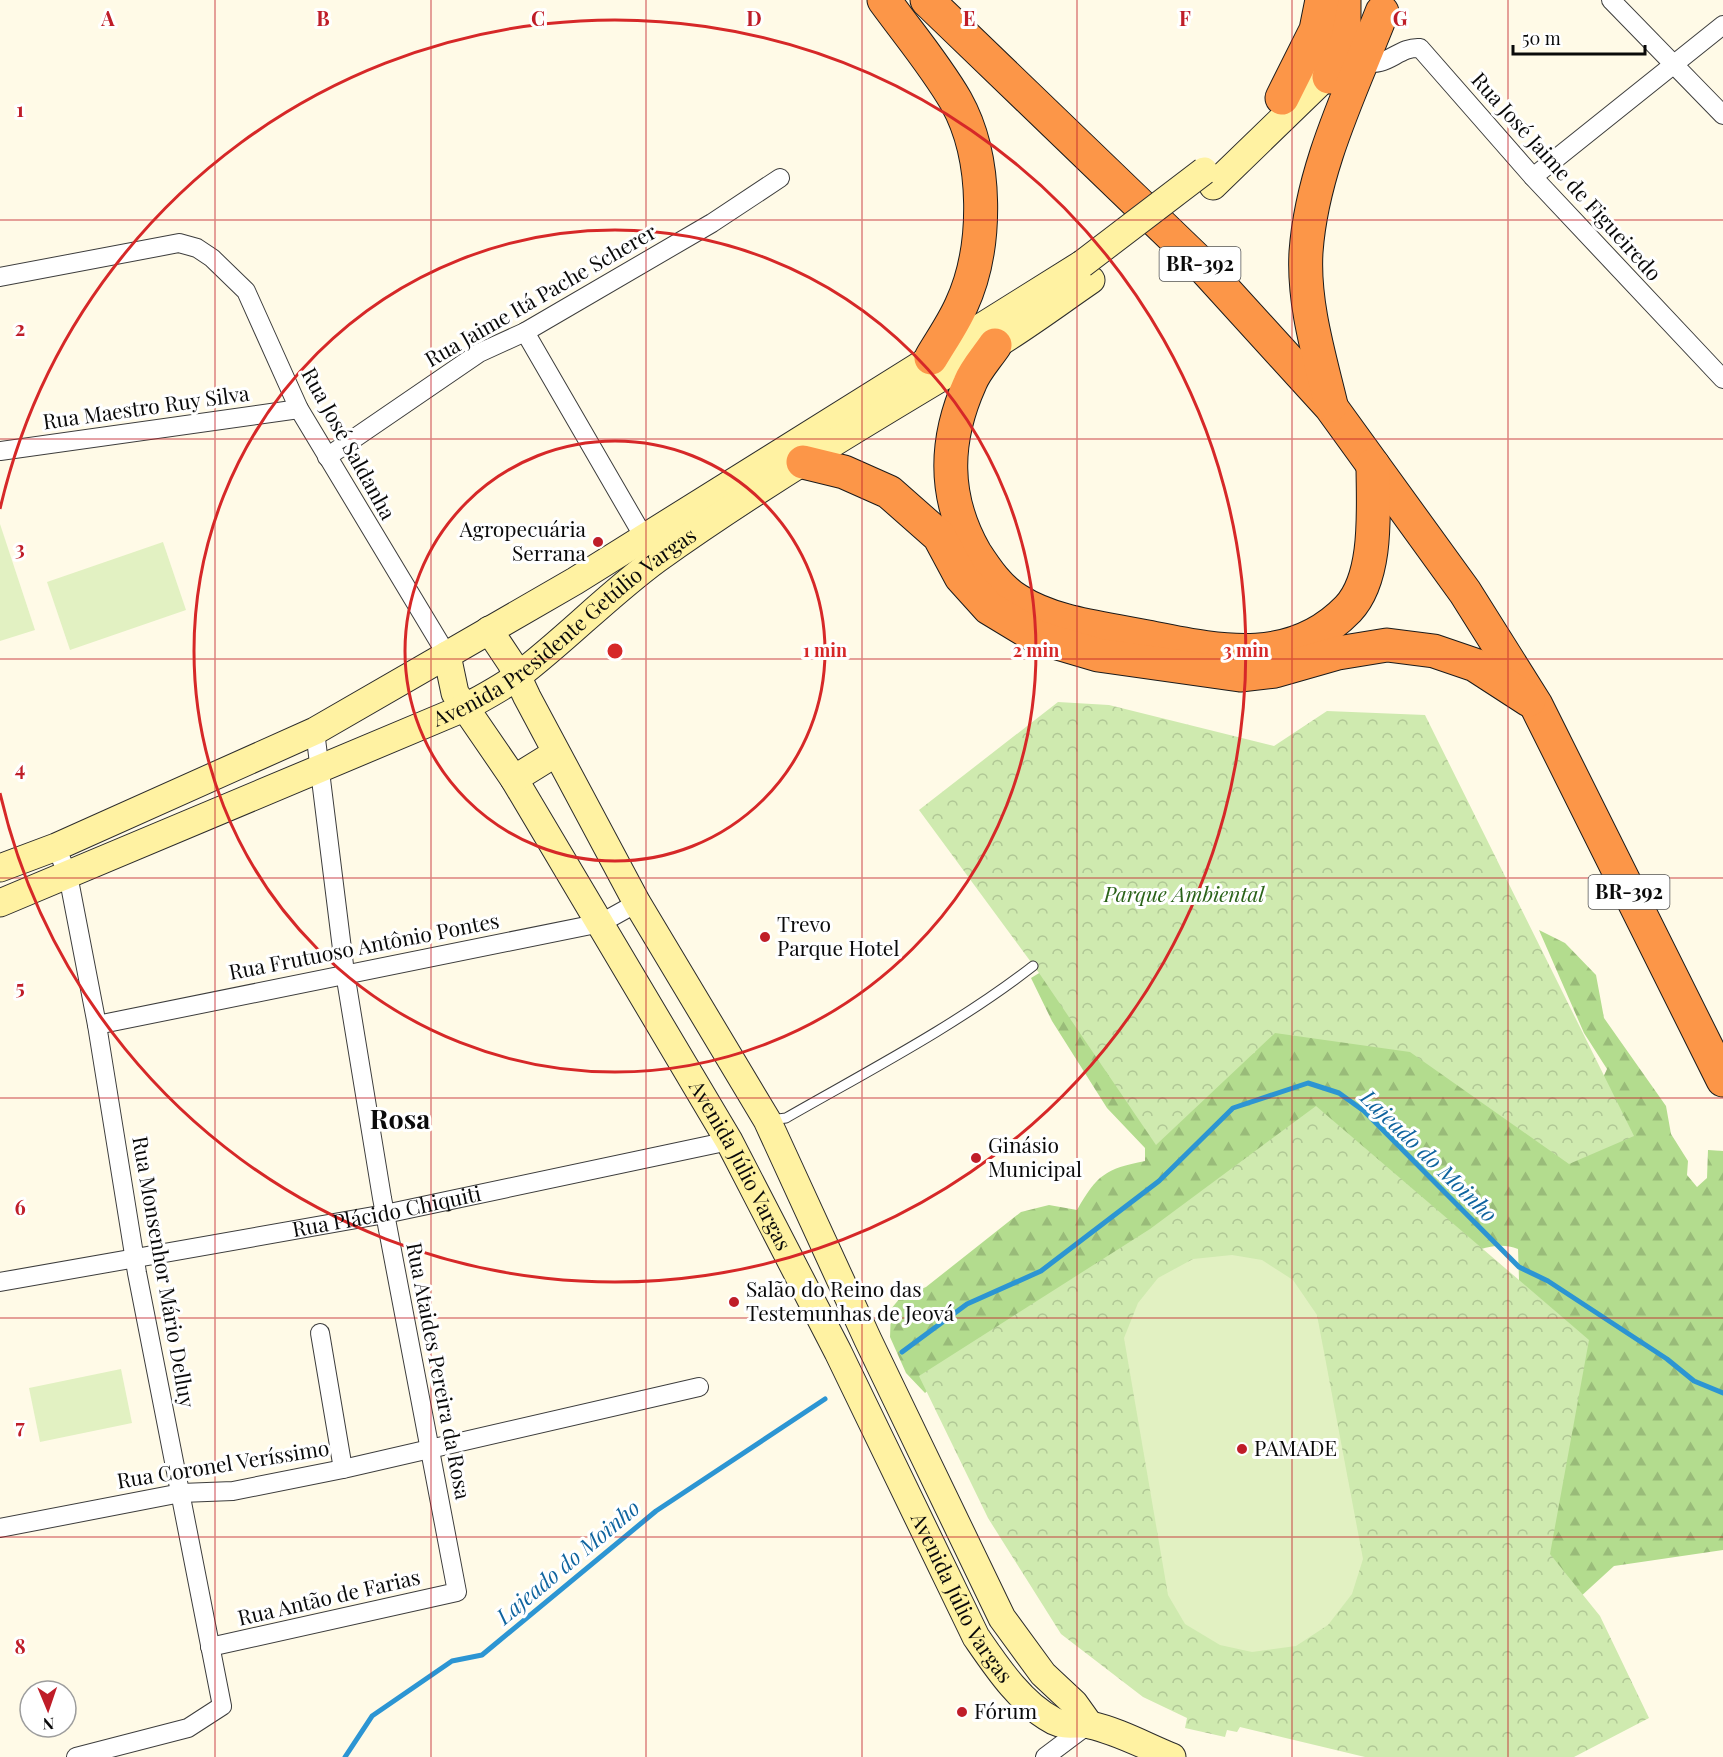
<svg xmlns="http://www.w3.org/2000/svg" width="1723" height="1757" font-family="'Playfair Display',serif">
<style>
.forest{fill:url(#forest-firs)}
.park{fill:url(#park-crowns)}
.pitch{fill:#e2f1c2}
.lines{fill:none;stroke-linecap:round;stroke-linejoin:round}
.stream{stroke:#2c95d3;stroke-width:5}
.lane-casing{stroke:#3d3d3d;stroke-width:11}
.street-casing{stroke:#3d3d3d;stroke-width:20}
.secondary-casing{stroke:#2c2c2c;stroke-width:29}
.highway-casing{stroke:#1b1b1b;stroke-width:35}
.lane{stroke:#fff;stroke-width:9}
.street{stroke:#fff;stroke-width:18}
.secondary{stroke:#fff2a2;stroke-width:27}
.highway{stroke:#fc9648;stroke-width:33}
.secondary-bridge-casing{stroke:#2c2c2c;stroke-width:29;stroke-linecap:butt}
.secondary-bridge{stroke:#fff2a2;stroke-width:27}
.grid{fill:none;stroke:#bf1d28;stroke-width:1.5;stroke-opacity:0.55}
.ring{fill:none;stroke:#d62828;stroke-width:3}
.poi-dot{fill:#bf1d28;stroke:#fff;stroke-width:2}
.labels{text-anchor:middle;stroke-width:6;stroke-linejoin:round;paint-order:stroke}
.shield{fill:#fff;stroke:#545454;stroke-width:1.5}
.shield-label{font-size:20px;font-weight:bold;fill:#0a0a0a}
.street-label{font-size:21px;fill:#0a0a0a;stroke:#fff}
.poi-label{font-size:21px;fill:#0a0a0a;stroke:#fff;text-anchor:start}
.park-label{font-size:21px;font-style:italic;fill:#2a6319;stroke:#fff}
.water-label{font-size:22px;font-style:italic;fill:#0f649f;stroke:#fff}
.district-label{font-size:27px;font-weight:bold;fill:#0a0a0a;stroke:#fff}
.grid-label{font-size:20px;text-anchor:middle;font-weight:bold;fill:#bf1d28;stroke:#fff;stroke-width:6;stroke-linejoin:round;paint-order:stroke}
.centre{fill:#d62828;stroke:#fff;stroke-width:3}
.ring-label{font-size:18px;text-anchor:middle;font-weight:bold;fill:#d62828;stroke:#fff;stroke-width:6;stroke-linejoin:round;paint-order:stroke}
</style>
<defs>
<pattern id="forest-firs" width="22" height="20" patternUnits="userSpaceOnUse" patternTransform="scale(1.5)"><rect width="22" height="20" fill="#b3dc8e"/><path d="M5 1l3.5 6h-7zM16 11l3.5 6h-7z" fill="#99bb79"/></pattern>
<pattern id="park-crowns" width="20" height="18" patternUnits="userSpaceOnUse" patternTransform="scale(1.5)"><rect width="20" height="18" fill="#cfeaaf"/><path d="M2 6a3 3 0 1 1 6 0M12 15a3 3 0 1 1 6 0" fill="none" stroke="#b0c795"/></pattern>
</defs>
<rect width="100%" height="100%" fill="#fffae7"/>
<path class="forest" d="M1539,930l26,13 31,32 8,43 62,88 5,28 17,27 -1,14 10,12 10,-9 1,-28 15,1v399l-109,16 -35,32 -50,-12 -11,-337c-21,-8 -38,1 -58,7l-497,105 -38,32 -19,-20 -16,-36 1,-28 9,-11 26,-11 95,-75 28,-7 28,5c20,-35 28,-41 68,-49v-13l-38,-40 -55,-87 -21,-43 18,-11 180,102 26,-17 1,-15 88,-28 229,143 15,4c-3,-28 6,-61 19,-87l-23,-36z"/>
<g class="park">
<path d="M1058,702l51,3 165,41 53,-35 98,4 209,421 -65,28 -159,-112 -135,-19 -119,112 -117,-172 -120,-163z"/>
<path d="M1316,1106l273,234 -39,214 50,62 49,102 -75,39h-209l-125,-30 -3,5 -10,-2 -2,7 -40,-9 2,-10 -44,-21 -82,-63 -73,-116 -69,-142 231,-147z"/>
</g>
<g class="pitch">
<path d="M0,524l35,106 -35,11z"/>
<path d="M163,542l23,68 -116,40 -23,-68z"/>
<path d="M1232,1255l30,5 31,20 24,35 46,244 -11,35 -24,31 -32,21 -44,6 -32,-7 -35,-21 -17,-29 -44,-257 14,-35 20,-25 35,-19z"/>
<path d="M121,1369l11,54 -92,19 -11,-54z"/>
</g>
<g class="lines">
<g class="stream">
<path d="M902,1352l65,-48 74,-33 118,-90 74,-73 75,-25 31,10 25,18 155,156 29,14 119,78 27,22 29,12"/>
<path d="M345,1757l27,-41 80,-55 30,-6 174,-144 169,-112"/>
</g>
<g class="lane-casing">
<path id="lane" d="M770,1120l16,-2c84,-48 171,-93 247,-152"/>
</g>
<g class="street-casing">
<g id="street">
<path d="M1611,0l112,115"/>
<path d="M1363,61c23,9 35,-15 57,-13l113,129 190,202"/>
<path d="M1533,177l190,-152"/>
<path d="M0,277l179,-34 18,5 15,10 34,33 53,118 148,246"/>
<path d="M525,332l124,214"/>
<path d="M0,451l299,-42"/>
<path d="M327,457l152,-104 46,-21 187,-109 68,-45"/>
<path d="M56,847l12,28 29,150 40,248 85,433 -34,22 -112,29"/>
<path d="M97,1025l504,-102 36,-20"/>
<path id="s1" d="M0,1282l385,-68 344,-73"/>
<path d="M320,1333l23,136"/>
<path d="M0,1528l181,-35 52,-2 110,-22 356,-82"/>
<path d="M210,1647l247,-55 -75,-394 -37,-225 -30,-242"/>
<path d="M1045,1757l44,-33"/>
</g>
</g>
<g class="secondary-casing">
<g id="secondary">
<path d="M1213,186l128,-124"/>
<path d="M489,630l22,33 16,34 110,206 130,217 101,220 134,278 41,56 31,29 15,21"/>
<path id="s2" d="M447,655l8,38 59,86 215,362 109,211 138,285c20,29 45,67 78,84 12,6 24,1 36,4 28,6 55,21 82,32"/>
<path d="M514,779l42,-26"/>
<path d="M0,868l56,-21 259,-116 260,-150 507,-317"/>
<path id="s3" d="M0,903l464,-195c18,-10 38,-20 55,-33 47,-36 89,-80 138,-116 108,-77 223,-145 337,-213 33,-20 65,-44 97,-66"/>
</g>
</g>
<g class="highway-casing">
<g id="highway">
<path d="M884,0c24,33 51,65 72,101 32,57 32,147 5,205 -8,18 -20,35 -30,52"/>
<path d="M927,0l271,261 133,146 134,185 71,113 187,375"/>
<path d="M1329,77l15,-52v-25"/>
<path d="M1282,98l34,-68 6,-30"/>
<path d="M995,345c-8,12 -20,25 -25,38 -26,58 -27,114 5,170 11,17 24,36 42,47 37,24 87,28 130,37 71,14 144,31 201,-28 31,-33 25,-102 25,-144"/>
<path d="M1331,405c-12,-50 -28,-102 -25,-153 6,-84 46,-163 76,-240"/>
<path d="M803,462l41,10 45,20 50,44 22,41 28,31 48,29 61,18 142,20 35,-4 63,-18 49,-8 47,6 41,14 54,35"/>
</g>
</g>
<use href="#lane" class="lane"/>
<use href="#street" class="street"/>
<use href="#secondary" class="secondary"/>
<use href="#highway" class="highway"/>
<g class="secondary-bridge-casing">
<path id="secondary-bridge" d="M1082,264l122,-93"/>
</g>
<use href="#secondary-bridge" class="secondary-bridge"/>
</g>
<path class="grid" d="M215,0v1757M431,0v1757M646,0v1757M862,0v1757M1077,0v1757M1292,0v1757M1508,0v1757M0,220h1723M0,439h1723M0,659h1723M0,878h1723M0,1098h1723M0,1318h1723M0,1537h1723"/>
<g class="ring">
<circle cx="615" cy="651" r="210"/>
<circle cx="615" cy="651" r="421"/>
<path d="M0 509A631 631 0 1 1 0 793"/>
</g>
<g class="poi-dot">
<circle cx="598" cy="542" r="6"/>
<circle cx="765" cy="937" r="6"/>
<circle cx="976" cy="1158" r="6"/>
<circle cx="734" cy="1302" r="6"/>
<circle cx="1242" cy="1449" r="6"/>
<circle cx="962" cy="1712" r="6"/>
</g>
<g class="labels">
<g class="shield">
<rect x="1159.5" y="247" width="81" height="34" rx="4.5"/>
<rect x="1588.5" y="875" width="81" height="34" rx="4.5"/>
</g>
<g class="shield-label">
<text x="1200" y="271">BR-392</text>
<text x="1629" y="899">BR-392</text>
</g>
<g class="street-label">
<text transform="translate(1566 177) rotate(48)" y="7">Rua José Jaime de Figueiredo</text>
<text transform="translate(541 296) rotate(-30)" y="7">Rua Jaime Itá Pache Scherer</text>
<text transform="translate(146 408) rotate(-8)" y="7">Rua Maestro Ruy Silva</text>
<text transform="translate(348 444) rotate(61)" y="7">Rua José Saldanha</text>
<text dy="7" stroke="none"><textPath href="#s3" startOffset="632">Avenida Presidente Getúlio Vargas</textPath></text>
<text transform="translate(364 947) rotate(-11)" y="7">Rua Frutuoso Antônio Pontes</text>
<text dy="7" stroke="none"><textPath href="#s2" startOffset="591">Avenida Júlio Vargas</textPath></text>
<text dy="7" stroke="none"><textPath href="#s1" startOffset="393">Rua Plácido Chiquiti</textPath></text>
<text transform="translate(163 1272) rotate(80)" y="7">Rua Monsenhor Mário Delluy</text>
<text transform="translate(438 1371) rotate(79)" y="7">Rua Ataides Pereira da Rosa</text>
<text transform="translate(223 1465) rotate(-9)" y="7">Rua Coronel Veríssimo</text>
<text dy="7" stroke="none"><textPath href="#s2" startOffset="1077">Avenida Júlio Vargas</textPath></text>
<text transform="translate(329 1598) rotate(-13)" y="7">Rua Antão de Farias</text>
</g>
<g class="poi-label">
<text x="586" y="537" text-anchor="end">Agropecuária<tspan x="586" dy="24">Serrana</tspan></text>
<text x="777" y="932">Trevo<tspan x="777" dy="24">Parque Hotel</tspan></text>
<text x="988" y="1153">Ginásio<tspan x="988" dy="24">Municipal</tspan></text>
<text x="746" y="1297">Salão do Reino das<tspan x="746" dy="24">Testemunhas de Jeová</tspan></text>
<text x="1254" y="1456">PAMADE</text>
<text x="974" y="1719">Fórum</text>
</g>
<g class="park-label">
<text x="1184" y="902">Parque Ambiental</text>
</g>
<g class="water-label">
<text transform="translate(1429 1156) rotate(44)" y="8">Lajeado do Moinho</text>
<text transform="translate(568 1562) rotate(-40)" y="8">Lajeado do Moinho</text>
</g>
<g class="district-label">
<text x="400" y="1129">Rosa</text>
</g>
</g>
<g class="grid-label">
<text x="108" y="26">A</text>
<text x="323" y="26">B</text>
<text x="538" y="26">C</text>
<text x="754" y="26">D</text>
<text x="969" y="26">E</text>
<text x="1185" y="26">F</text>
<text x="1400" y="26">G</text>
<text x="20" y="117">1</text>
<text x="20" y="336">2</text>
<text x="20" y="556">3</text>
<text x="20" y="776">4</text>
<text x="20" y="995">5</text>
<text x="20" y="1215">6</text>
<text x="20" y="1434">7</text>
<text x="20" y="1654">8</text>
</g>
<circle cx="615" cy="651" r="9" class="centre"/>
<g class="ring-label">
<text x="825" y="657">1 min</text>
<text x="1036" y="657">2 min</text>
<text x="1246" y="657">3 min</text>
</g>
<g transform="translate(48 1709) rotate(178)"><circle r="28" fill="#ffffff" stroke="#9d9d9d" stroke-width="1.5"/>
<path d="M0-4.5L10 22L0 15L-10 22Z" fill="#bf1d28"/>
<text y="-9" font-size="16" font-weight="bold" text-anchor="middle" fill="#0a0a0a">N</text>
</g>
<path d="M1513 45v9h132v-9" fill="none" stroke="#0a0a0a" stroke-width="3"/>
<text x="1522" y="45" font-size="18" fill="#0a0a0a" stroke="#ffffff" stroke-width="4.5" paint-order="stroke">50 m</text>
</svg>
